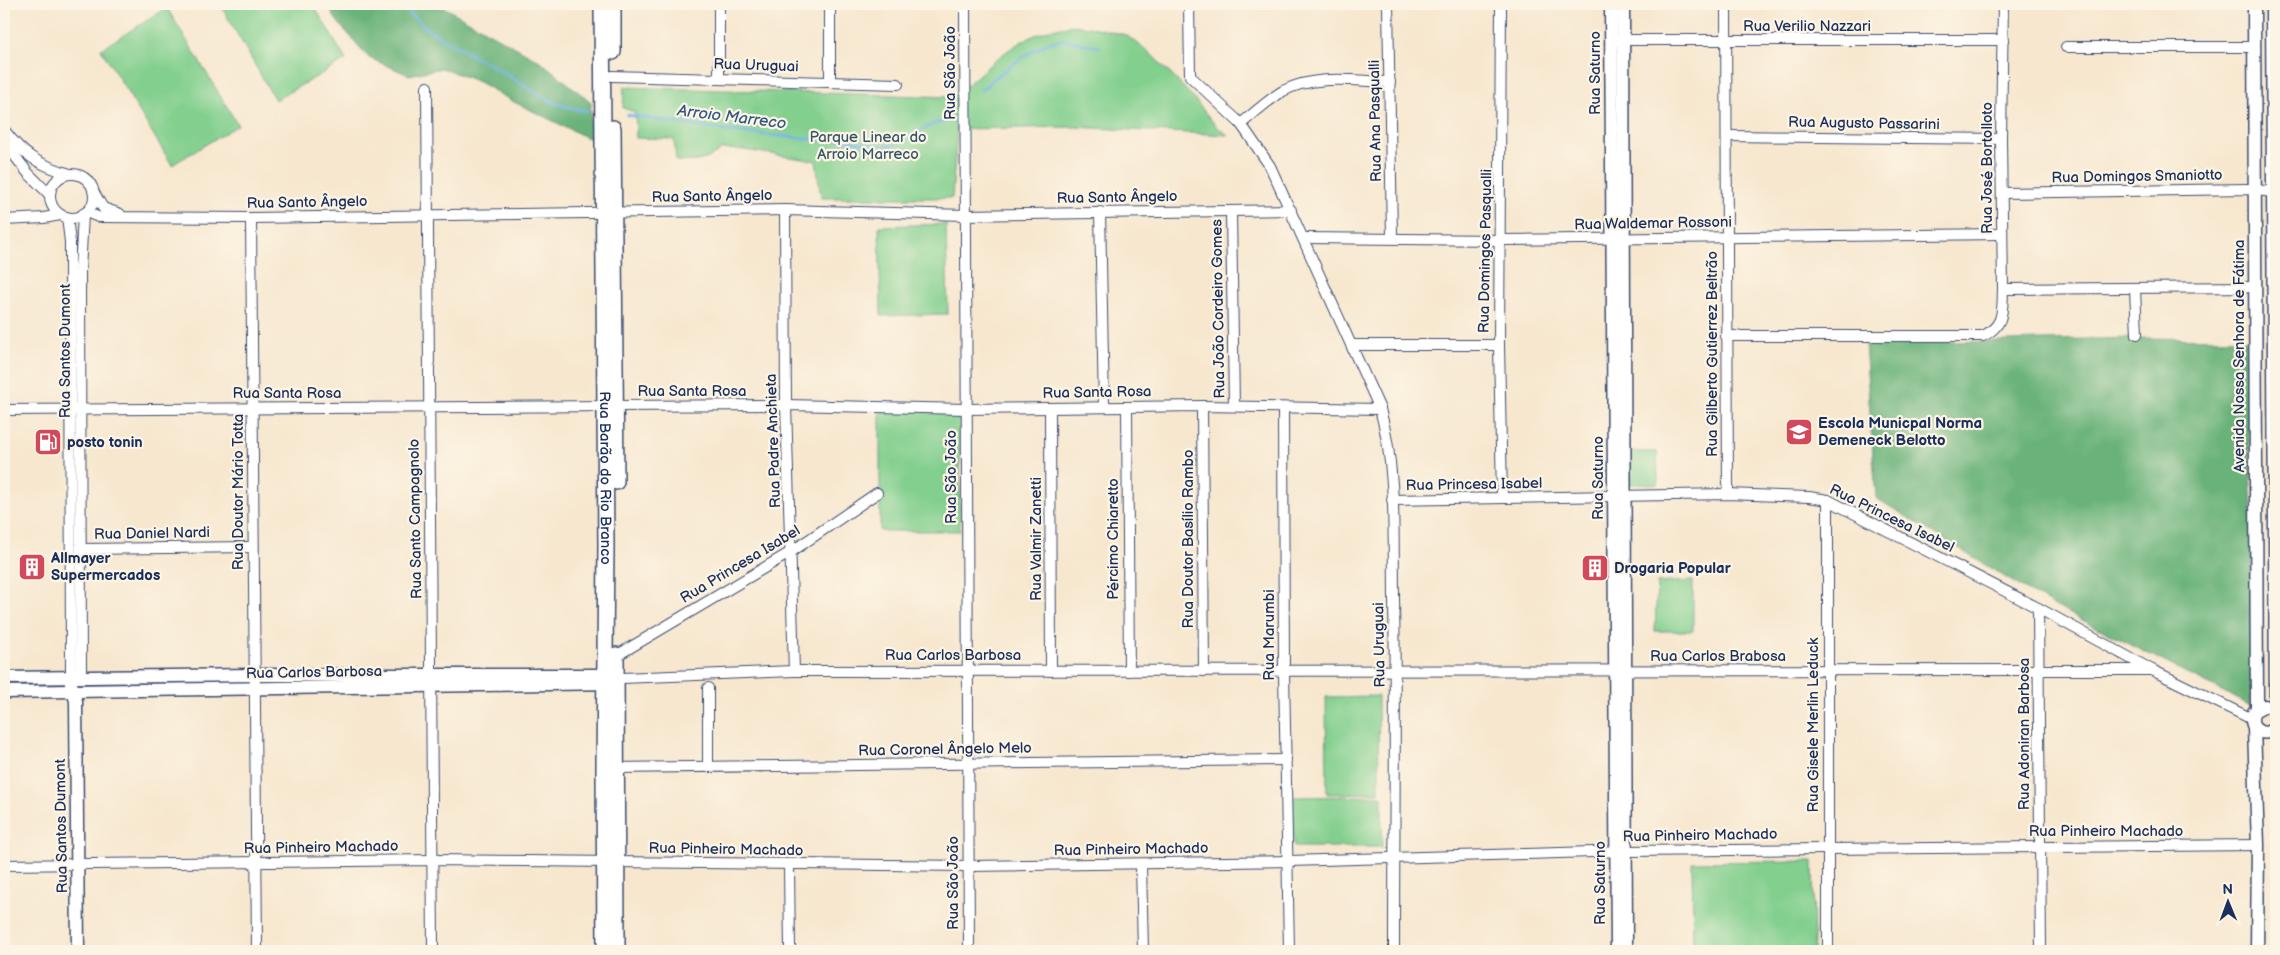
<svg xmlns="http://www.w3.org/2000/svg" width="2280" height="955" font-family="'Balsamiq Sans',sans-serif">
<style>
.green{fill:#82cf8e;stroke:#4e7f76}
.forest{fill:#69b279;stroke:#42706c}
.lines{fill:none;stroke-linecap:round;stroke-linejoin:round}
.stream{stroke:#69b0e0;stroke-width:3}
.minor-casing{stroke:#3c4b6f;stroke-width:12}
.tertiary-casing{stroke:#3c4b6f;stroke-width:15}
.secondary-casing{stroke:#3c4b6f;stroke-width:18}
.minor{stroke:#fff;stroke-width:10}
.tertiary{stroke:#fff;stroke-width:12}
.secondary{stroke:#fff;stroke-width:15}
.labels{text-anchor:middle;stroke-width:4.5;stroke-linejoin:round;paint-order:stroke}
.street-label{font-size:15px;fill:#1b2f5e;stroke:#fcf5e5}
.park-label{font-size:15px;fill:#35576a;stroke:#fcf5e5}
.poi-label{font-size:15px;font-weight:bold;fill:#1b2f5e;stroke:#fcf5e5;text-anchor:start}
.water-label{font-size:16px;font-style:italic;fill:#325685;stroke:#fcf5e5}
</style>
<rect width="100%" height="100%" fill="#fcf5e5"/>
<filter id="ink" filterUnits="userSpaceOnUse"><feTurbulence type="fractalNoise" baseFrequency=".02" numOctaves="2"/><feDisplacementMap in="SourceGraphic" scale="10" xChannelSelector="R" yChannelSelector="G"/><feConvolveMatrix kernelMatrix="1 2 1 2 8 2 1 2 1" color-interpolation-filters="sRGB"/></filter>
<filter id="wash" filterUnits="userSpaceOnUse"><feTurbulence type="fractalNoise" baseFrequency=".0096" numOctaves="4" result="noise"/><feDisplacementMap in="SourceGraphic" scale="20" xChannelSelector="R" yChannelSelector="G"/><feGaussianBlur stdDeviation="1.12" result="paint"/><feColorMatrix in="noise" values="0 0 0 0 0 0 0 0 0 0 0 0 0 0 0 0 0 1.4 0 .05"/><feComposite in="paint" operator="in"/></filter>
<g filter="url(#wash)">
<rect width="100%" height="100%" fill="#f7e7cf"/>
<g class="green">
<path d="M220,4h93l33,56 -71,40z"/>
<path d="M167,8l71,117 -66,40 -71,-116z"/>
<path d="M1073,25l23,3 30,7 23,17 42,43 26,32 11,8 -154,-8 -117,2 -5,69h-131l-5,-37 -72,-11 -22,-1c-15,13 -27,13 -46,12l-2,-22 -38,-1 -1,-26 -12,-4 1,-21 329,10c41,-34 64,-65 120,-72z"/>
<path d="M946,224l2,90 -67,2 -2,-90z"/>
<path d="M960,410v121h-80v-120z"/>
<path d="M1629,452h28l1,32h-28z"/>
<path d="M1693,581v50h-38l2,-48z"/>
<path d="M1378,696l1,97 -52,1 -1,-97z"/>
<path d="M1382,796v51h-88l-1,-50z"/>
<path d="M1813,861l1,90h-121l-1,-89z"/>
</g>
<g class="forest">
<path d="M326,4h112l102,57 51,41 -1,37 -76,-37 -35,-20 -37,-14 -33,7 -40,-17 -32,-37z"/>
<path d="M2135,338l110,1 7,176 -1,191 -212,-108 -163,-100 -11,-154z"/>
</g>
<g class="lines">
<g class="stream">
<path d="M401,4c28,32 62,45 98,66 34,19 47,35 88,41"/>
<path d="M981,90c17,-15 60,-51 83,-50 12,1 24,5 35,7"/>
<path d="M628,115l99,16 95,9h24l39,7 14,-4 34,-19 15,-3"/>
</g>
</g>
</g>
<g filter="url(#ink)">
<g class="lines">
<g class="minor-casing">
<g id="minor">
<path d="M965,4l4,947"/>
<path d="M1189,4l1,72 51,48 29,42 110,243c17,61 13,126 14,189 2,118 0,235 0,353"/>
<path d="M1388,4l4,233"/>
<path d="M1501,4l-2,341 3,153"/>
<path d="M1726,4l2,490"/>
<path d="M1617,40h386"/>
<path d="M2066,47h188"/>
<path d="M612,76l286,8"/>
<path d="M719,78v-74"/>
<path d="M830,82v-78"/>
<path d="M427,87l6,864"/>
<path d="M1241,124c13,-11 27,-24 42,-33 32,-17 72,-10 107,-9"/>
<path d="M4,130c19,25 35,35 66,44"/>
<path d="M1727,136l274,3"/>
<path d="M4,142l24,31 22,22"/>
<circle cx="72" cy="196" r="22"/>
<path d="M93,191l10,17 17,6"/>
<path d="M2002,193l246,-4 25,3"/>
<path d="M785,210l1,195 8,266"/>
<path d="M1231,211l3,195"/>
<path d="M86,212l12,5 153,1 534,-8 181,5 325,-5"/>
<path d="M1100,212l4,194"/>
<path d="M67,217l3,25 1,435"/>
<path d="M251,218l6,733"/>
<path d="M4,220l40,-2 16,-3"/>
<path d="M1304,238l197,2 501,-6"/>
<path d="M2003,289l252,-2"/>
<path d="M2135,289l2,45"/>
<path d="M1726,336h257c22,-11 19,-25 20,-47l-2,-150 2,-135"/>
<path d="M1351,345h148"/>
<path d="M1202,406l2,265"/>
<path d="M1127,407l2,264"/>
<path d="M1050,408l1,263"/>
<path d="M1283,408l1,263 5,280"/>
<path d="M4,410l782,-5 181,4 235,-3 178,3"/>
<path d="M1392,500l336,-6 81,3 19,3 210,108 114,62 100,49"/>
<path d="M1828,500v451"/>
<path d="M82,549l171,-2"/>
<path d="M2038,608l3,343"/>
<path d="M616,656l175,-104 86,-59"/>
<path d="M616,675l6,3 172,-7 1358,-1"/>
<path d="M81,677l-1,-405 3,-58"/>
<path d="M708,767v-79"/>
<path d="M612,768l674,-8"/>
<path d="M1141,864l2,87"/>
<path d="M4,865l429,-5 535,6 321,-5 337,-10 632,-6"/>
<path d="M789,866l1,85"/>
</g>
</g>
<g class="tertiary-casing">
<g id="tertiary">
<path d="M1611,4l6,947"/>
<path d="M1623,4l3,947"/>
<path d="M2254,4l3,705"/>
<path d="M2272,4l4,707"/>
<path d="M4,678l251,-3h341"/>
<path d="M71,684l5,17 2,250"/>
<path d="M4,692l610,-9"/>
<path d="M2265,706l-11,6c-8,16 10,28 22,15"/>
<path d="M2254,728l4,117 -1,106"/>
</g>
</g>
<g class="secondary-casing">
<g id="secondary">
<path id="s1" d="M602,4l4,542 -2,223 1,182"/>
<path d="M613,52v-48"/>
<path d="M613,128l3,354"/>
<path d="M616,655l1,296"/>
</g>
</g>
<use href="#minor" class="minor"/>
<use href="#tertiary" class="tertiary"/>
<use href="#secondary" class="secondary"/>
</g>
</g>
<defs>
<g id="school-square" transform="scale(1.4375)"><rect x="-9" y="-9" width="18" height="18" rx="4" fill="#d1495b" stroke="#fcf5e5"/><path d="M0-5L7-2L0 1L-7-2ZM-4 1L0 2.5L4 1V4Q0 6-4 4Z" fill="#fff"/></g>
<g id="fuel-square" transform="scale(1.4375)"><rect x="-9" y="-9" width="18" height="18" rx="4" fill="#d1495b" stroke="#fcf5e5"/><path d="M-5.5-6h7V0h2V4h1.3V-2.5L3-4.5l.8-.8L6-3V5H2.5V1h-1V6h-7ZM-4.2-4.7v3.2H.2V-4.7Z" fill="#fff"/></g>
<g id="building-square" transform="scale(1.4375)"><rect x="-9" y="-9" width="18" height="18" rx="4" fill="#d1495b" stroke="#fcf5e5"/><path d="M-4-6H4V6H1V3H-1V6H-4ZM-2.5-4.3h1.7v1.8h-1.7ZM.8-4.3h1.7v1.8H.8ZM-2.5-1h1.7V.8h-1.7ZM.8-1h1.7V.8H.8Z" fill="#fff"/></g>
</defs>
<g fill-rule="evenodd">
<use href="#school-square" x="1799" y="432"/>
<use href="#fuel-square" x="48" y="442"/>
<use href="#building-square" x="32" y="567"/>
<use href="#building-square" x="1595" y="568"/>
</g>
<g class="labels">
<g class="street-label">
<text x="1807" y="31">Rua Verilio Nazzari</text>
<text transform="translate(756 65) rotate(2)" y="5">Rua Uruguai</text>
<text transform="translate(950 73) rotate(-90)" y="5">Rua São João</text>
<text transform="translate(1595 73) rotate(-90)" y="5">Rua Saturno</text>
<text transform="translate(1375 121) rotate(-91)" y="5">Rua Ana Pasqualli</text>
<text transform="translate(1864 123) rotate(1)" y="5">Rua Augusto Passarini</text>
<text transform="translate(1987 168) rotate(-90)" y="5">Rua José Bortolloto</text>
<text transform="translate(2137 176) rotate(-1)" y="5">Rua Domingos Smaniotto</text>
<text transform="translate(712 196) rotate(-1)" y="5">Rua Santo Ângelo</text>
<text transform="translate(1117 197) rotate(-1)" y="5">Rua Santo Ângelo</text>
<text transform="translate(307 202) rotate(-1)" y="5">Rua Santo Ângelo</text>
<text transform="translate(1653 223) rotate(-1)" y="5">Rua Waldemar Rossoni</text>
<text transform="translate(1485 251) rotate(-89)" y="5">Rua Domingos Pasqualli</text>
<text transform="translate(1218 309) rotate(-91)" y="5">Rua João Cordeiro Gomes</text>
<text transform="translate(65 351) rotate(-90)" y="5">Rua Santos Dumont</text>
<text transform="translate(1712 354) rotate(-90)" y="5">Rua Gilberto Gutierrez Beltrão</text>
<text transform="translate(2239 356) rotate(-90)" y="5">Avenida Nossa Senhora de Fátima</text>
<text x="692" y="396">Rua Santa Rosa</text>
<text transform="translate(1097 392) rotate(-1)" y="5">Rua Santa Rosa</text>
<text x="287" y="398">Rua Santa Rosa</text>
<text transform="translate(773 441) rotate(-92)" y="5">Rua Padre Anchieta</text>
<text dy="5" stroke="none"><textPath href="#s1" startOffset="474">Rua Barão do Rio Branco</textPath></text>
<text transform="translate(951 477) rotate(-90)" y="5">Rua São João</text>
<text transform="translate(1598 478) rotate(-90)" y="5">Rua Saturno</text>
<text transform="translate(1474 484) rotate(-1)" y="5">Rua Princesa Isabel</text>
<text transform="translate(238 492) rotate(-90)" y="5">Rua Doutor Mário Totta</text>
<text transform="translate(1892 518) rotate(26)" y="5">Rua Princesa Isabel</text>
<text transform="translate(415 519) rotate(-91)" y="5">Rua Santo Campagnolo</text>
<text transform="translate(152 533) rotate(-1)" y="5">Rua Daniel Nardi</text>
<text transform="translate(1036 539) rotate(-90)" y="5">Rua Valmir Zanetti</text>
<text transform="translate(1113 539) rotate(-90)" y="5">Pércimo Chiaretto</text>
<text transform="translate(1188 539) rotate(-90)" y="5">Rua Doutor Basílio Rambo</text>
<text transform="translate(740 564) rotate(-31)" y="5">Rua Princesa Isabel</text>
<text transform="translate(1269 635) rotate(-90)" y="5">Rua Marumbi</text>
<text transform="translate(1379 645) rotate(-91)" y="5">Rua Uruguai</text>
<text x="953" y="660">Rua Carlos Barbosa</text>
<text x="1718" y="661">Rua Carlos Brabosa</text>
<text transform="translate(314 672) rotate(-1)" y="5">Rua Carlos Barbosa</text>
<text transform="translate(1813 725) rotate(-90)" y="5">Rua Gisele Merlin Leduck</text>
<text transform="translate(2024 734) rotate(-90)" y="5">Rua Adoniran Barbosa</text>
<text transform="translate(945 749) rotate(-1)" y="5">Rua Coronel Ângelo Melo</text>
<text transform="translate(61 826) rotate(-91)" y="5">Rua Santos Dumont</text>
<text x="2106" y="836">Rua Pinheiro Machado</text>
<text transform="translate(1700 835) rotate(-1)" y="5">Rua Pinheiro Machado</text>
<text transform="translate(321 847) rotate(-1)" y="5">Rua Pinheiro Machado</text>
<text transform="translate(726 849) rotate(1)" y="5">Rua Pinheiro Machado</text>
<text transform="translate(1131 849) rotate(-1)" y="5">Rua Pinheiro Machado</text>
<text transform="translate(953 883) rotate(-90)" y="5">Rua São João</text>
<text transform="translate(1600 883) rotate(-90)" y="5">Rua Saturno</text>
</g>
<g class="park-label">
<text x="868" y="142">Parque Linear do<tspan x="868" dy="17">Arroio Marreco</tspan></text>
</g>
<g class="poi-label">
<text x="1818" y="428">Escola Municpal Norma<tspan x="1818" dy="17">Demeneck Belotto</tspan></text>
<text x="67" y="447">posto tonin</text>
<text x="51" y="563">Allmayer<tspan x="51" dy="17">Supermercados</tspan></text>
<text x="1614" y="573">Drogaria Popular</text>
</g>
<g class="water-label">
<text transform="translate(732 116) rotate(7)" y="6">Arroio Marreco</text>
</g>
</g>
<rect width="2280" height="955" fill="none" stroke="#fcf5e5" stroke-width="20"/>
<g transform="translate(2228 902) rotate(359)" stroke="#fcf5e5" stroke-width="4" paint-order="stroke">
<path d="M0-4L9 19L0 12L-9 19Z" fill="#1b2f5e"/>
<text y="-8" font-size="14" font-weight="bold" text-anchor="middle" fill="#1b2f5e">N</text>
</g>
</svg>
